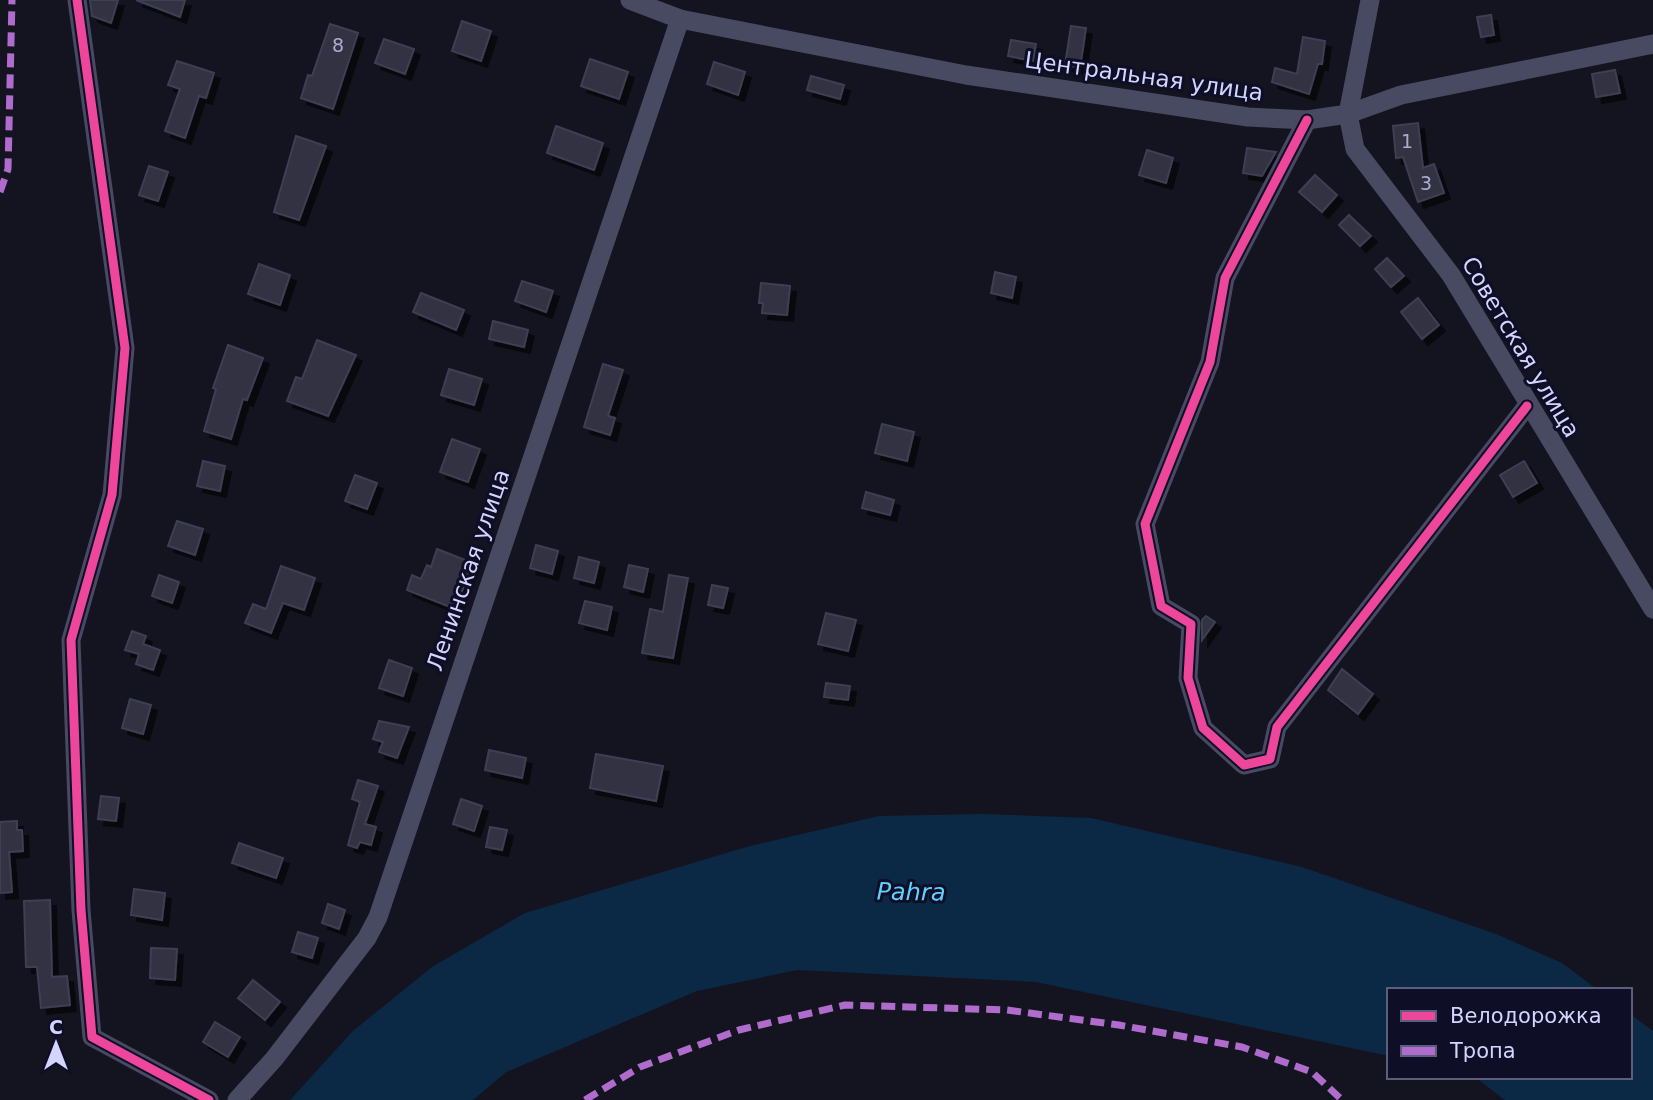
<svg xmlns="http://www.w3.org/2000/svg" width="1653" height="1100" font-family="'DejaVu Sans',sans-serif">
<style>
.water{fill:#0b2945}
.building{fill:#323142;stroke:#3e3f54;stroke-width:2;filter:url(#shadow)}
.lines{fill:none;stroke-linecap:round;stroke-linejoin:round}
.minor{stroke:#484a61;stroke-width:19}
.quiet{stroke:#b06ccc;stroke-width:7;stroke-dasharray:14 7;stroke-linecap:butt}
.cycleway-casing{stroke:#0e0e26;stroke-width:13}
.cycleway{stroke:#ed469a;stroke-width:9}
.labels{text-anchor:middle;stroke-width:6;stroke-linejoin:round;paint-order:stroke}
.number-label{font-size:19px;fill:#abacd0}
.street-label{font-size:23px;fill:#d3d5ff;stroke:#0e0e26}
.water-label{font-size:24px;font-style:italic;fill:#61cfff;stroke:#0e0e26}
</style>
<defs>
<filter id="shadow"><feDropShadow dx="6" dy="6" stdDeviation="0" flood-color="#0009"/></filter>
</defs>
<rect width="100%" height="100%" fill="#141420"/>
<g class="water">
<path d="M982,814l109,4 211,49 194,67 66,29 36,27h-209v66l-353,-74 -239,-12 -100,21 -191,81 -33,28h-183l63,-69 79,-64 93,-54 225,-67 129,-30z"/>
<path d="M1630,1014l23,17v69h-148l-30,-23h155z"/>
</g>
<g class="building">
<path d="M90,0h28l-7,23 -19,-7z"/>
<path d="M136,0h49l-5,17z"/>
<path d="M1491,15l3,20 -13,2 -4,-20z"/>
<path d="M462,21l29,10 -10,30 -29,-10z"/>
<path d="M330,24l28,9 -25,76 -32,-11 7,-23 4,1z"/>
<path d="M1071,26l15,2 -6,40 -15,-3z"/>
<path d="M1303,37l22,4 -3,23h-4l-9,30 -37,-12 3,-14 22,6z"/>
<path d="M384,39l30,10 -9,25 -30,-11z"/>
<path d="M1011,40l25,4 -3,17 -25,-5z"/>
<path d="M590,59l38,13 -9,27 -38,-13z"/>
<path d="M177,61l37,12 -8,25 -7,-2 -14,42 -20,-7 15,-42 -12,-4z"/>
<path d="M714,62l31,10 -7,23 -31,-11z"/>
<path d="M1615,70l5,23 -24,4 -4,-23z"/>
<path d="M811,76l33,9 -4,14 -33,-9z"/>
<path d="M1418,123l5,45 11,-4 10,29 -26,9 -15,-45 -7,1 -3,-32z"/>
<path d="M556,126l47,17 -9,27 -47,-17z"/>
<path d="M296,136l30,10 -27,74 -25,-8z"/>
<path d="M1247,148l29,4 -14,24 -19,-3z"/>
<path d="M1147,150l26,8 -7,25 -27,-8z"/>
<path d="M149,166l19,6 -10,29 -19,-6z"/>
<path d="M1315,175l22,20 -15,17 -23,-20z"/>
<path d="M1349,215l22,21 -11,10 -21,-21z"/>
<path d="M1387,258l17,18 -13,11 -16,-18z"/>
<path d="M259,264l31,11 -10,30 -32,-11z"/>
<path d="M995,272l21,5 -4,21 -21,-5z"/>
<path d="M522,281l31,10 -7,21 -31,-11z"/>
<path d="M761,283l29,3 -3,29 -25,-2 1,-10h-4z"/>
<path d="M421,293l43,17 -8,20 -43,-18z"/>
<path d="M1418,298l21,27 -17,14 -21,-27z"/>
<path d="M493,321l35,9 -4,17 -35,-8z"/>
<path d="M317,340l39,15 -28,61 -41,-15 9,-24 6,2z"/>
<path d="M228,345l35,13 -16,42 -4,-1 -12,40 -27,-8 12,-42 -3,-1z"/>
<path d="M603,364l20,6 -15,46 7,2 -5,17 -26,-8z"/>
<path d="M449,369l33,10 -8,26 -33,-10z"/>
<path d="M882,424l32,8 -7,29 -32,-8z"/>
<path d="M452,439l28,10 -12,33 -28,-10z"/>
<path d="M203,461l22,5 -5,25 -23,-5z"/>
<path d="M1524,461l13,22 -24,14 -13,-22z"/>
<path d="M355,475l22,8 -10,26 -22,-8z"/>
<path d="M866,492l28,8 -4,15 -28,-7z"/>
<path d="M177,521l26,8 -8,26 -27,-9z"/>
<path d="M536,545l22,6 -6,23 -22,-6z"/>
<path d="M437,549l36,14 -18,46 -48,-19 5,-15 9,4 6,-14 4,2z"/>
<path d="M579,557l20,5 -5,21 -20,-5z"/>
<path d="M629,565l19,4 -5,23 -19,-5z"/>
<path d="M281,566l34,12 -11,32 -21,-7 -12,30 -26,-10 8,-19 13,5z"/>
<path d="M159,575l20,7 -7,21 -20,-7z"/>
<path d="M669,575l19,3 -15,80 -31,-5 8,-44 13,3z"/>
<path d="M712,585l16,3 -5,20 -15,-3z"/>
<path d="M585,601l27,6 -5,23 -28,-7z"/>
<path d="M826,613l30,7 -8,31 -30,-7z"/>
<path d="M1206,616l9,6 -13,18v-20z"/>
<path d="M132,631l14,5 -3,8 17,6 -7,20 -17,-6 3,-10 -14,-4z"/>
<path d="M389,660l23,8 -9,28 -24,-8z"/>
<path d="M1342,669l31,25 -15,20 -30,-24z"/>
<path d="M826,683l24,3 -2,14 -24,-3z"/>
<path d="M130,699l21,6 -8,29 -21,-6z"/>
<path d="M379,721l30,6 -12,31 -18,-6 4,-10 -10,-3z"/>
<path d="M489,750l37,8 -4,20 -37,-8z"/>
<path d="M596,754l67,12 -7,35 -66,-13z"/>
<path d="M358,780l20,6 -13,38 11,3 -5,18 -11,-3 -3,6 -9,-3 12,-43 -8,-3z"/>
<path d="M101,796l18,2 -3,23 -18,-2z"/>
<path d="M461,799l21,7 -8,25 -21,-7z"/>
<path d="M17,821v9h5l1,21 -14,1 3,40 -12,1v-71z"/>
<path d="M490,827l17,3 -5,20 -16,-3z"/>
<path d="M239,843l44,15 -7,20 -44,-15z"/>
<path d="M134,889l31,4 -3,27 -31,-5z"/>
<path d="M50,900l2,77 15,-1 3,29 -29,3 -4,-41h-11l-2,-66z"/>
<path d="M328,904l17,6 -6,19 -17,-6z"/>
<path d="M298,932l20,6 -6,20 -20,-6z"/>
<path d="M151,948l26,1 -2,31 -25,-2z"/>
<path d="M253,980l27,22 -15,18 -27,-22z"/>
<path d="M215,1022l25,15 -12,20 -25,-15z"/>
</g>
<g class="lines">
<g class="minor">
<path d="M77,0l48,348 -13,147 -41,145 10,270 11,127 117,63"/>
<path d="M630,0l50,19 286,56 282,42 59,3 41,-6 53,-19 252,-51"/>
<path d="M1370,0l-22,114 7,35 96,126 202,334"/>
<path d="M1307,120l-82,158 -15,84 -65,162 16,82 30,18 -3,54 15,50 41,37 26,-6 7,-32 250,-321"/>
<path d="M237,1100l37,-41 93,-121 11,-21 302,-898"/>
</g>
<g class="quiet">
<path d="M0,192l8,-23 4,-169"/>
<path d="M585,1100l55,-33 99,-37 106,-25 162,5 112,15 123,22 70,25 30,28"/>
</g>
<g class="cycleway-casing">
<g id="cycleway">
<path d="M77,0l48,348 -13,147 -41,145 10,270 11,127 117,63"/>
<path d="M1307,120l-82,158 -15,84 -65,162 16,82 30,18 -3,54 15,50 41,37 26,-6 7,-32 250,-321"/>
</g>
</g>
<use href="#cycleway" class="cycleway"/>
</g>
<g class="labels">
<g class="number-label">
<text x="338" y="52">8</text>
<text x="1407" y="148">1</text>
<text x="1426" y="190">3</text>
</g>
<g class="street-label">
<text transform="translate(1144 76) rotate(8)" y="8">Центральная улица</text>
<text transform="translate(1521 347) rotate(59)" y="8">Советская улица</text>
<text transform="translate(468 570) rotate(-71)" y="8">Ленинская улица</text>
</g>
<g class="water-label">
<text transform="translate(911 892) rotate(1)" y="8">Pahra</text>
</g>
</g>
<rect x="1387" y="988" width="245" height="91" fill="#0e0e26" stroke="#5d5e7d" stroke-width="2"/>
<rect x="1401" y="1011" width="35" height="10" fill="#ed469a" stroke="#5d5e7d" stroke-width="2"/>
<text x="1450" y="1023" font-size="21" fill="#d3d5ff">Велодорожка</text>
<rect x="1401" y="1046" width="35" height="10" fill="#b06ccc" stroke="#5d5e7d" stroke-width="2"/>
<text x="1450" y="1058" font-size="21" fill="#d3d5ff">Тропа</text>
<g transform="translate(56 1044)" stroke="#0e0e26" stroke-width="5" paint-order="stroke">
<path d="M0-5L12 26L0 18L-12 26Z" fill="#d3d5ff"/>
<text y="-10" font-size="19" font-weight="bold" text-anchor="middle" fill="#d3d5ff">С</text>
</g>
</svg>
